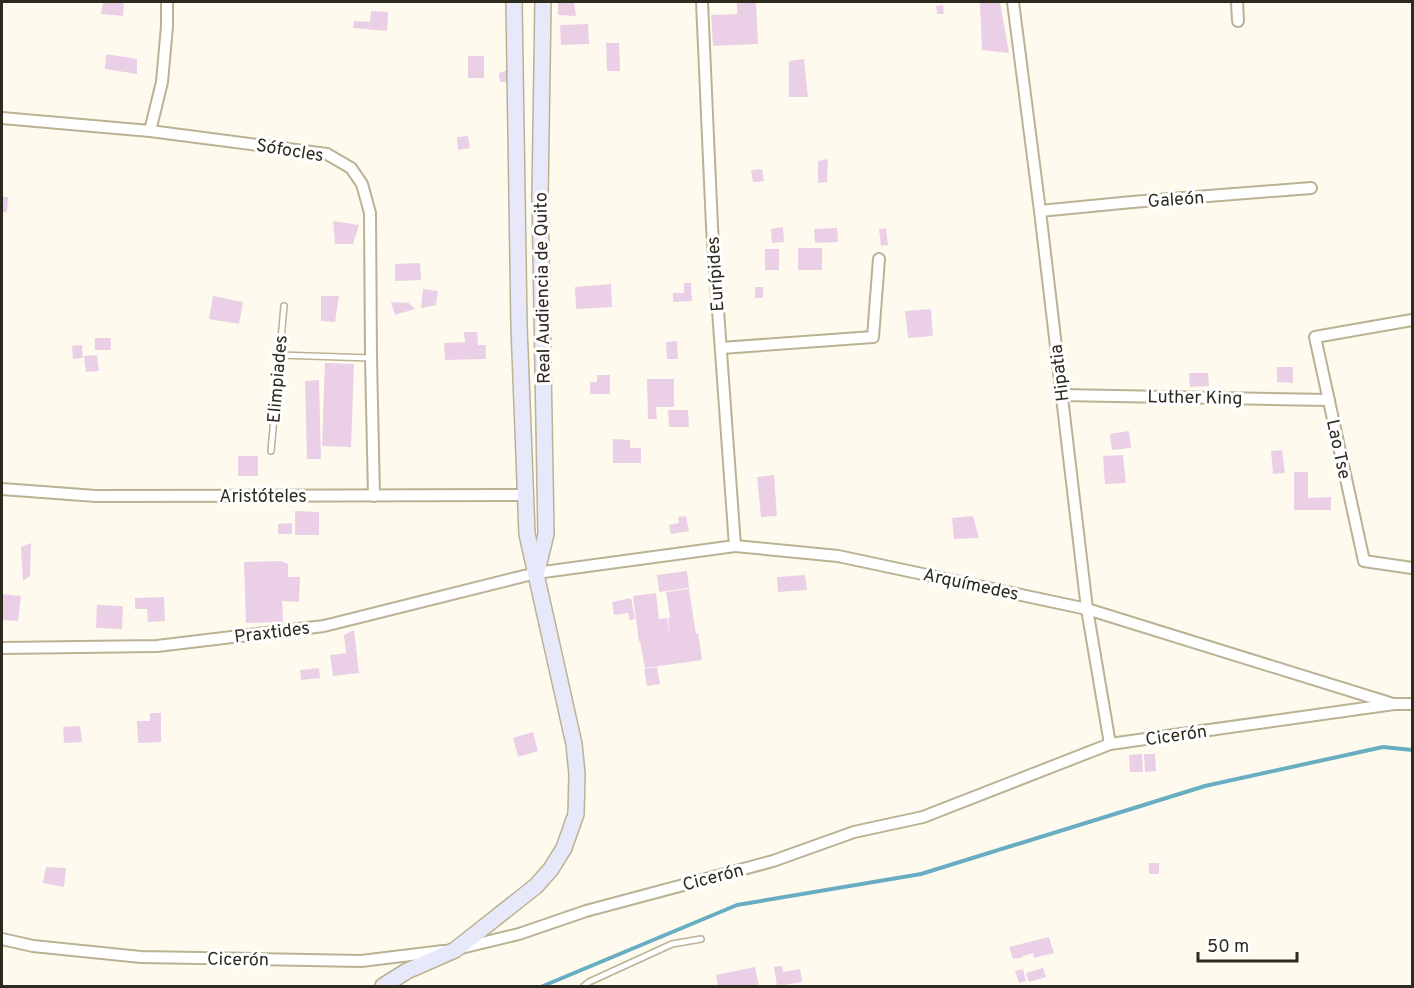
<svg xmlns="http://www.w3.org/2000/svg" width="1414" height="988" font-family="Overpass,sans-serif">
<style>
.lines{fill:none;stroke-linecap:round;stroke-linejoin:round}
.stream{stroke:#69adc3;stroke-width:4}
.building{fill:#ebcfe6}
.lane-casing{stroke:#bab293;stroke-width:8}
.street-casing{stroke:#bab293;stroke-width:14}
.secondary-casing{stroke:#bab293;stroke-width:18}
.lane{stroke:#fff;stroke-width:5}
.street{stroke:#fff;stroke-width:10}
.secondary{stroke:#e7e8fa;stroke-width:15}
.labels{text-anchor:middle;stroke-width:6;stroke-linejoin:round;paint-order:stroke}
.street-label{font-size:18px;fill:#2d2a1e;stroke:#fff}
</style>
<rect width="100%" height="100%" fill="#fefbee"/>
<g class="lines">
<path class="stream" d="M543,986l194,-81 184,-31 284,-88 178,-39 29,3"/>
</g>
<g class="building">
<path d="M103,2h21l-1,14 -22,-2z"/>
<path d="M558,2h16l2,14 -18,-1z"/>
<path d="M737,2h19l2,42 -45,2 -2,-31 26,-1z"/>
<path d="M980,2h20l9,51 -27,-3z"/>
<path d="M943,5l1,9h-7l-1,-8z"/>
<path d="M371,11l17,1 -1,19 -34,-3 1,-7 16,1z"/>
<path d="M588,24l1,20 -28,1 -1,-20z"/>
<path d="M606,43h13l1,28h-13z"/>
<path d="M106,54l31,5v15l-32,-5z"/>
<rect x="468" y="56" width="16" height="22"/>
<path d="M804,59l4,38h-19v-36z"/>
<path d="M508,70l2,12h-10l-1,-9z"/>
<path d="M468,136l2,12 -12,2 -1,-13z"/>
<path d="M828,159l-1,23 -9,1v-22z"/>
<path d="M762,169l2,12 -11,1 -2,-12z"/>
<path d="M2,197h6l-1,15h-5z"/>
<path d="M333,221l26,4 -6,19h-18z"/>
<path d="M783,227l1,15 -12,1 -1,-14z"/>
<path d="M837,228l1,14 -23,1 -1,-14z"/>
<path d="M886,228l2,17 -7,1 -2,-17z"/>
<rect x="798" y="248" width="24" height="22"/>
<rect x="765" y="249" width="14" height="21"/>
<path d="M420,263l1,17 -26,1v-17z"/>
<path d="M684,283h7l1,18 -19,1v-9h11z"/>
<path d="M611,284l1,23 -36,2 -1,-22z"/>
<rect x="755" y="287" width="8" height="11"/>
<path d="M423,289l15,2 -2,14 -15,3z"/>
<path d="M213,296l30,6 -4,22 -30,-5z"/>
<path d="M321,296h18l-4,26 -14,-1z"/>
<path d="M391,302l18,1 6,6 -20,6z"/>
<path d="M931,309l2,27 -25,2 -3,-27z"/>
<path d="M464,332h13l1,13h8v14l-41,1 -1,-17 21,-1z"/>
<rect x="95" y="338" width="16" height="12"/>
<path d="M677,341l1,18h-11l-1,-17z"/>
<path d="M82,345l1,13 -10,1 -1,-13z"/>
<path d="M97,355l2,16 -13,1 -2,-16z"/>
<path d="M325,363l29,1 -3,83 -29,-1z"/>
<path d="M1277,367h16v16l-16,-1z"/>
<path d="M1189,373h19l1,13 -19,1z"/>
<path d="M597,375h13v19h-20v-12h7z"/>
<path d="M647,379h27v28h-18l1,12h-9z"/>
<path d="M319,380l2,79h-14l-2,-78z"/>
<path d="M668,410h20l1,17h-20z"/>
<path d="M1129,431l2,17 -19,2 -2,-16z"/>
<path d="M613,439l17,1v8h11v15h-28z"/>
<path d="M1282,450l3,23 -12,1 -2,-23z"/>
<path d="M1123,455l3,28 -21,1 -2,-28z"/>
<rect x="238" y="456" width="20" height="20"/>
<path d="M1294,472h14v26l23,-1v13h-37z"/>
<path d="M774,475l3,41 -16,1 -4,-40z"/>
<path d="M295,511l24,1v23h-24z"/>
<path d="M686,516l3,15 -18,3 -2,-9 10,-2 -1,-6z"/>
<path d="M973,516l6,22 -25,1 -2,-21z"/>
<path d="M292,523v11h-14v-10z"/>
<path d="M31,543l-1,33 -7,5 -2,-34z"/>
<path d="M281,561l7,3v13h12l-1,25 -17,-1 1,21 -37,1 -2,-61z"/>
<path d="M687,571l2,17 -30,4 -2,-17z"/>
<path d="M805,575l2,15 -29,2 -1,-15z"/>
<path d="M689,589l7,45 2,-1 4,27 -57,8 -5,-27 -1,1 -6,-46 23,-3 3,26 8,-1 3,20 -2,-20 2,-1 -4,-25z"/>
<path d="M2,594l19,2 -3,25 -16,-1z"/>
<path d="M164,597l1,24 -17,1 -1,-13h-12v-11z"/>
<path d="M631,598l4,21 -5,1 -2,-7 -14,2 -2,-13z"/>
<path d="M97,605l26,1 -1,23 -26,-1z"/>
<path d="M354,630l5,43 -26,3 -3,-21 16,-2 -2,-18z"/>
<path d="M657,667l3,17 -13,2 -3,-17z"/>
<path d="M319,668l1,10 -19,2 -1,-10z"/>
<path d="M150,713h11v29l-23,1 -1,-22h13z"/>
<path d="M80,726l2,16 -18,1 -1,-16z"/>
<path d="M533,732l5,19 -20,6 -5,-19z"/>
<path d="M1142,754l1,18h-13l-1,-17z"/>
<path d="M1144,754h11l1,17 -11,1z"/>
<rect x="1149" y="863" width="10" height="11"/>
<path d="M46,867l20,1 -2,19 -21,-4z"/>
<path d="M1049,937l5,16 -20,5 -1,-5 -10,3 -1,-6 1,7 -10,2 -4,-12z"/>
<path d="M782,966l1,6 17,-3 2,13 -25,4 -3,-19z"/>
<path d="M755,967l4,19h-41l-2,-11z"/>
<path d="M1043,968l3,9 -17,5 -3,-9z"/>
<path d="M1023,969l3,12 -7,2 -4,-12z"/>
</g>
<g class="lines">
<g class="lane-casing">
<g id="lane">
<path d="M279,355l92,3"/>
<path d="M271,451l13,-145"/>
<path d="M584,986l5,-4 83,-38 29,-5"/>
</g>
</g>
<g class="street-casing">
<g id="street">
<path d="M702,2l10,225 23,319"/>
<path d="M1013,2l27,209 47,398 23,135"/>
<path d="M1237,2l1,19"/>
<path d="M2,118l148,13 177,23 24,14 11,16 8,29 1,145 3,138"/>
<path d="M150,131l12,-49 5,-56v-24"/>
<path d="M1040,211l92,-9 179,-14"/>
<path d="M1412,320l-97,17 49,224 48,7"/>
<path d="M721,348l152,-11 6,-78"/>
<path d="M1062,395l267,5"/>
<path d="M2,489l94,7 429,-1"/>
<path d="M2,648l155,-2 167,-20 212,-53 199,-27 103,10 249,53 303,94"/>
<path d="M2,939l31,7 108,11 220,4 82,-10"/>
<path d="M461,948l58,-14 67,-23 187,-50 81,-29 69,-15 187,-73 284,-40h18"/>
</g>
</g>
<g class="secondary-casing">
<g id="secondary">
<path d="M537,571l9,-37 -6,-338 3,-194"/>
<path d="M383,986l24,-15 48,-21 81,-64 15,-17 13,-21 12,-34 1,-40 -3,-30 -47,-210 -8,-209 -5,-323"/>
</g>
</g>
<use href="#lane" class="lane"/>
<use href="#street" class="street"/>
<use href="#secondary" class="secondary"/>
</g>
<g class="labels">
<g class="street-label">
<text transform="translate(290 150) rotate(9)" y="6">Sófocles</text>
<text transform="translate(1176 199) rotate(-4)" y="6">Galeón</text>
<text transform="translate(715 274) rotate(-94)" y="6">Eurípides</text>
<text transform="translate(542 288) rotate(-91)" y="6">Real Audiencia de Quito</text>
<text transform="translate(1059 373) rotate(-97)" y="6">Hipatia</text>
<text transform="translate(277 379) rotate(-85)" y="6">Elimpiades</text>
<text transform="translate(1195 397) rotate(1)" y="6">Luther King</text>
<text transform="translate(1339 449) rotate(78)" y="6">Lao Tse</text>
<text x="263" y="502">Aristóteles</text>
<text transform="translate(971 584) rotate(12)" y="6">Arquímedes</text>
<text transform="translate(272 632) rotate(-7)" y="6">Praxtides</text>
<text transform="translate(1176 735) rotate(-8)" y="6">Cicerón</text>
<text transform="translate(713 877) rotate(-15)" y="6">Cicerón</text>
<text transform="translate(238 959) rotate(1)" y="6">Cicerón</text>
</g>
</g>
<rect width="1414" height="988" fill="none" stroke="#2d2a1e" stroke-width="6"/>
<path d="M1198 952v9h99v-9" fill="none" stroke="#2d2a1e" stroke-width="3"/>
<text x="1207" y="952" font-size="18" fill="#2d2a1e" stroke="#ffffff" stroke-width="4.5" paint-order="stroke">50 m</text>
</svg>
